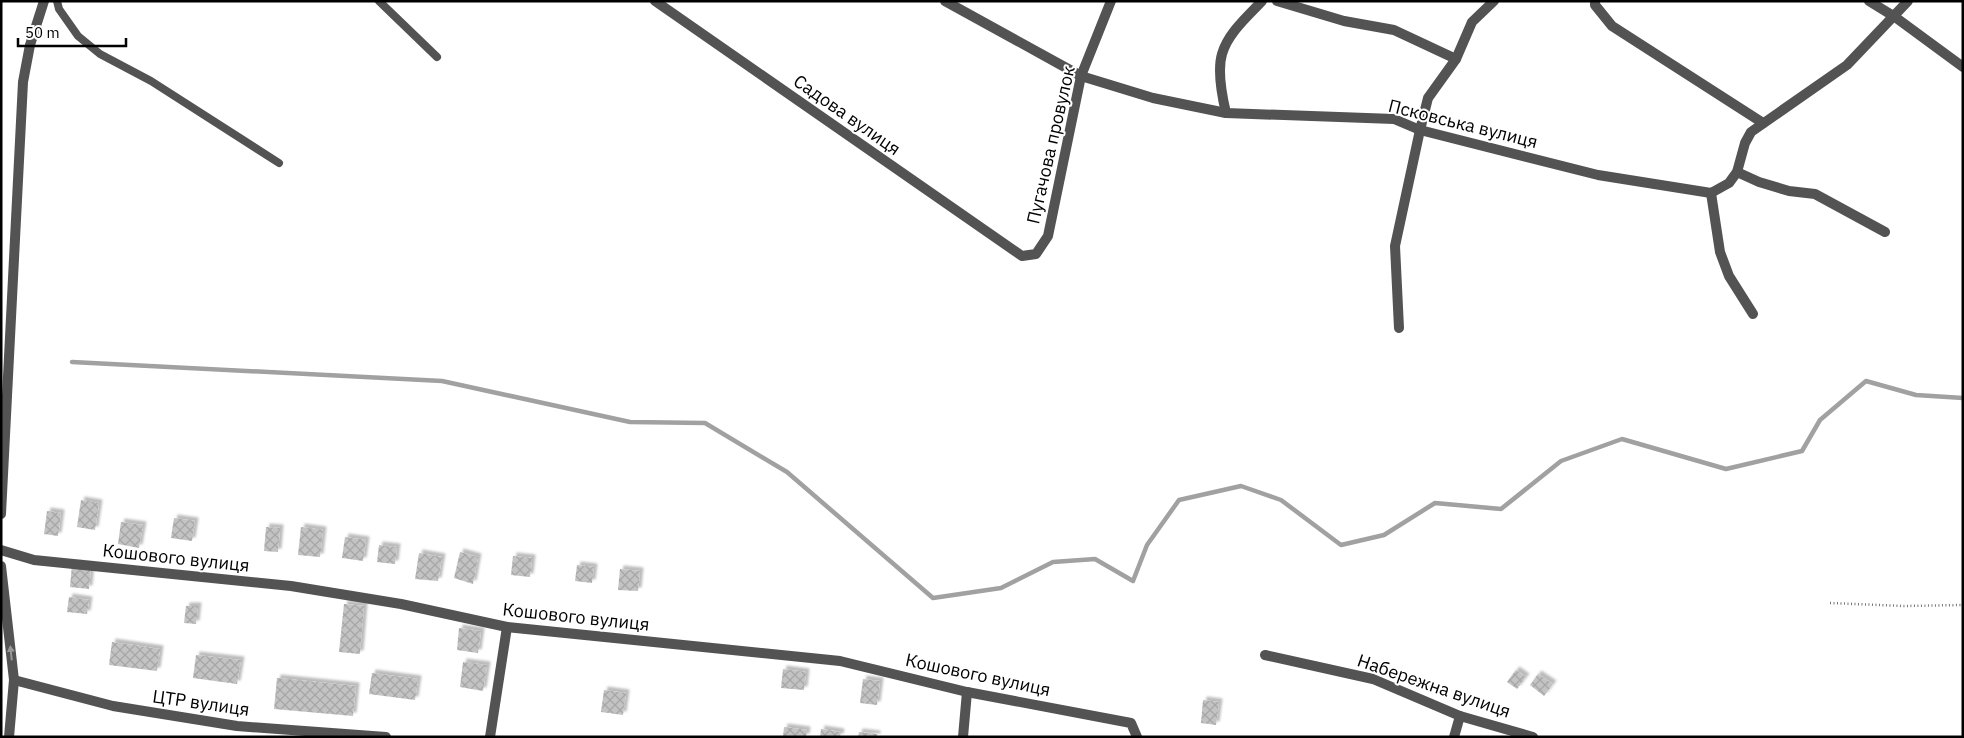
<svg xmlns="http://www.w3.org/2000/svg" width="1964" height="738" font-family="'IBM Plex Sans',sans-serif">
<style>
.lines{fill:none;stroke-linecap:round;stroke-linejoin:round}
.stream{stroke:#a1a1a1;stroke-width:4.5}
.building{fill:url(#building-cross-hatch);filter:url(#shadow)}
.path{stroke:#757575;stroke-width:2.5;stroke-dasharray:1 2.5;stroke-linecap:butt}
.service{stroke:#535353;stroke-width:8}
.minor{stroke:#535353;stroke-width:10}
.oneway{fill:#989898}
.labels{text-anchor:middle;stroke-width:4;stroke-linejoin:round;paint-order:stroke}
.street-label{font-size:18px;fill:#000;stroke:#fff}
</style>
<defs>
<pattern id="building-cross-hatch" width="8" height="8" patternUnits="userSpaceOnUse" patternTransform="scale(1.25)"><rect width="8" height="8" fill="#c3c3c3"/><path d="M0 0l8 8M0 8l8-8" fill="none" stroke="#a6a6a6"/></pattern>
<filter id="shadow"><feDropShadow dx="3.5" dy="-3.5" stdDeviation="1" flood-color="#0004"/></filter>
</defs>
<rect width="100%" height="100%" fill="#fff"/>
<g class="lines">
<path class="stream" d="M72,362l370,19 188,41 75,1 82,49 146,126 68,-10 52,-26 42,-3 38,22 14,-36 32,-45 62,-14 40,14 60,45 43,-10 51,-32 66,6 60,-48 61,-22 104,30 76,-18 18,-31 46,-39 50,14 47,3"/>
</g>
<g class="building">
<path d="M81,500l18,3 -4,27 -18,-3z"/>
<path d="M47,511l14,2 -3,23 -14,-2z"/>
<path d="M174,518l21,3 -3,20 -21,-3z"/>
<path d="M121,522l22,3 -4,23 -21,-4z"/>
<path d="M266,527l14,1 -2,24 -14,-1z"/>
<path d="M301,527l22,3 -3,27 -22,-2z"/>
<path d="M345,537l21,3 -3,21 -21,-3z"/>
<path d="M379,545l18,2 -2,17 -18,-2z"/>
<path d="M460,552l18,5 -5,27 -19,-6z"/>
<path d="M419,553l23,4 -4,24 -23,-2z"/>
<path d="M513,556l19,2 -2,19 -19,-2z"/>
<path d="M72,564l19,2 -2,23 -19,-2z"/>
<path d="M577,565l17,2 -2,16 -17,-2z"/>
<path d="M620,569l20,2 -2,20 -20,-1z"/>
<path d="M69,597l20,3 -2,14 -20,-2z"/>
<path d="M344,604l20,2 -4,48 -21,-2z"/>
<path d="M186,606h12l-2,18 -12,-1z"/>
<path d="M459,628l22,3 -3,22 -21,-3z"/>
<path d="M112,642l48,7 -3,22 -48,-6z"/>
<path d="M196,655l45,5 -4,24 -44,-6z"/>
<path d="M463,662l24,3 -4,26 -23,-4z"/>
<path d="M783,669l23,3 -2,18 -23,-2z"/>
<path d="M1516,670l10,7 -9,12 -10,-7z"/>
<path d="M372,673l46,6 -3,21 -46,-6z"/>
<path d="M1538,674l15,10 -9,12 -14,-11z"/>
<path d="M277,678l79,8 -3,30 -79,-7z"/>
<path d="M863,679l17,2 -3,24 -17,-2z"/>
<path d="M604,690l22,3 -3,22 -22,-3z"/>
<path d="M1203,700l16,2 -3,23 -15,-2z"/>
<path d="M784,727l23,3 -1,7h-23z"/>
<path d="M821,729l20,3 -1,5h-20z"/>
<path d="M859,732l18,2v3h-19z"/>
</g>
<g class="lines">
<path class="path" d="M1830,603l74,3 59,-1"/>
<g class="service">
<path d="M57,1l2,8 19,27 22,18 51,27 128,82"/>
<path d="M379,1l58,56"/>
</g>
<g class="minor">
<path d="M655,1l367,255 14,-2 12,-18 33,-160 30,-75"/>
<path d="M945,1l136,75 72,22 73,15 168,6 26,11 178,45 113,18 18,-10 8,-11 8,-29 6,-11 96,-67 61,-64"/>
<path d="M1277,1l67,20 50,9 62,29"/>
<path d="M1595,1v4l17,21 151,97"/>
<path d="M1869,1l26,16 68,50"/>
<path d="M1226,113c-4,-17 -9,-42 -4,-59 6,-21 26,-38 40,-53"/>
<path d="M1737,172l22,10 30,9 26,3 70,38"/>
<path d="M1711,193l9,59 9,24 24,38"/>
<path d="M1399,328l-4,-82 25,-116 8,-32 28,-39 16,-37 22,-21"/>
<path d="M1,514l22,-432 7,-37 14,-44"/>
<path d="M1,550l33,10 257,26 110,18 106,23 333,34 127,31 164,31 6,14"/>
<path d="M1,566l13,114 -5,57"/>
<path d="M1265,655l108,24 87,37 73,21"/>
<path d="M14,680l99,26 124,20 149,11"/>
<path d="M490,737l17,-110"/>
<path d="M963,737l4,-45"/>
<path d="M1454,737l6,-21"/>
</g>
</g>
<defs><path id="oneway-solid" d="M-6-.8H1V-3.2L6.5 0L1 3.2V.8H-6Z" transform="scale(1.25)"/></defs>
<use class="oneway" href="#oneway-solid" transform="translate(11 653) rotate(-96)"/>
<g class="labels">
<g class="street-label">
<text transform="translate(847 115) rotate(35)" y="6">Садова вулиця</text>
<text transform="translate(1463 124) rotate(14)" y="6">Псковська вулиця</text>
<text transform="translate(1051 145) rotate(-77)" y="6">Пугачова провулок</text>
<text transform="translate(176 558) rotate(6)" y="6">Кошового вулиця</text>
<text transform="translate(576 617) rotate(6)" y="6">Кошового вулиця</text>
<text transform="translate(978 675) rotate(12)" y="6">Кошового вулиця</text>
<text transform="translate(1434 686) rotate(19)" y="6">Набережна вулиця</text>
<text transform="translate(201 703) rotate(8)" y="6">ЦТР вулиця</text>
</g>
</g>
<rect width="1964" height="738" fill="none" stroke="#000000" stroke-width="5"/>
<path d="M18 38v8h108v-8" fill="none" stroke="#000000" stroke-width="2.5"/>
<text x="25" y="38" font-size="15" fill="#000000" stroke="#ffffff" stroke-width="4" paint-order="stroke">50 m</text>
</svg>
